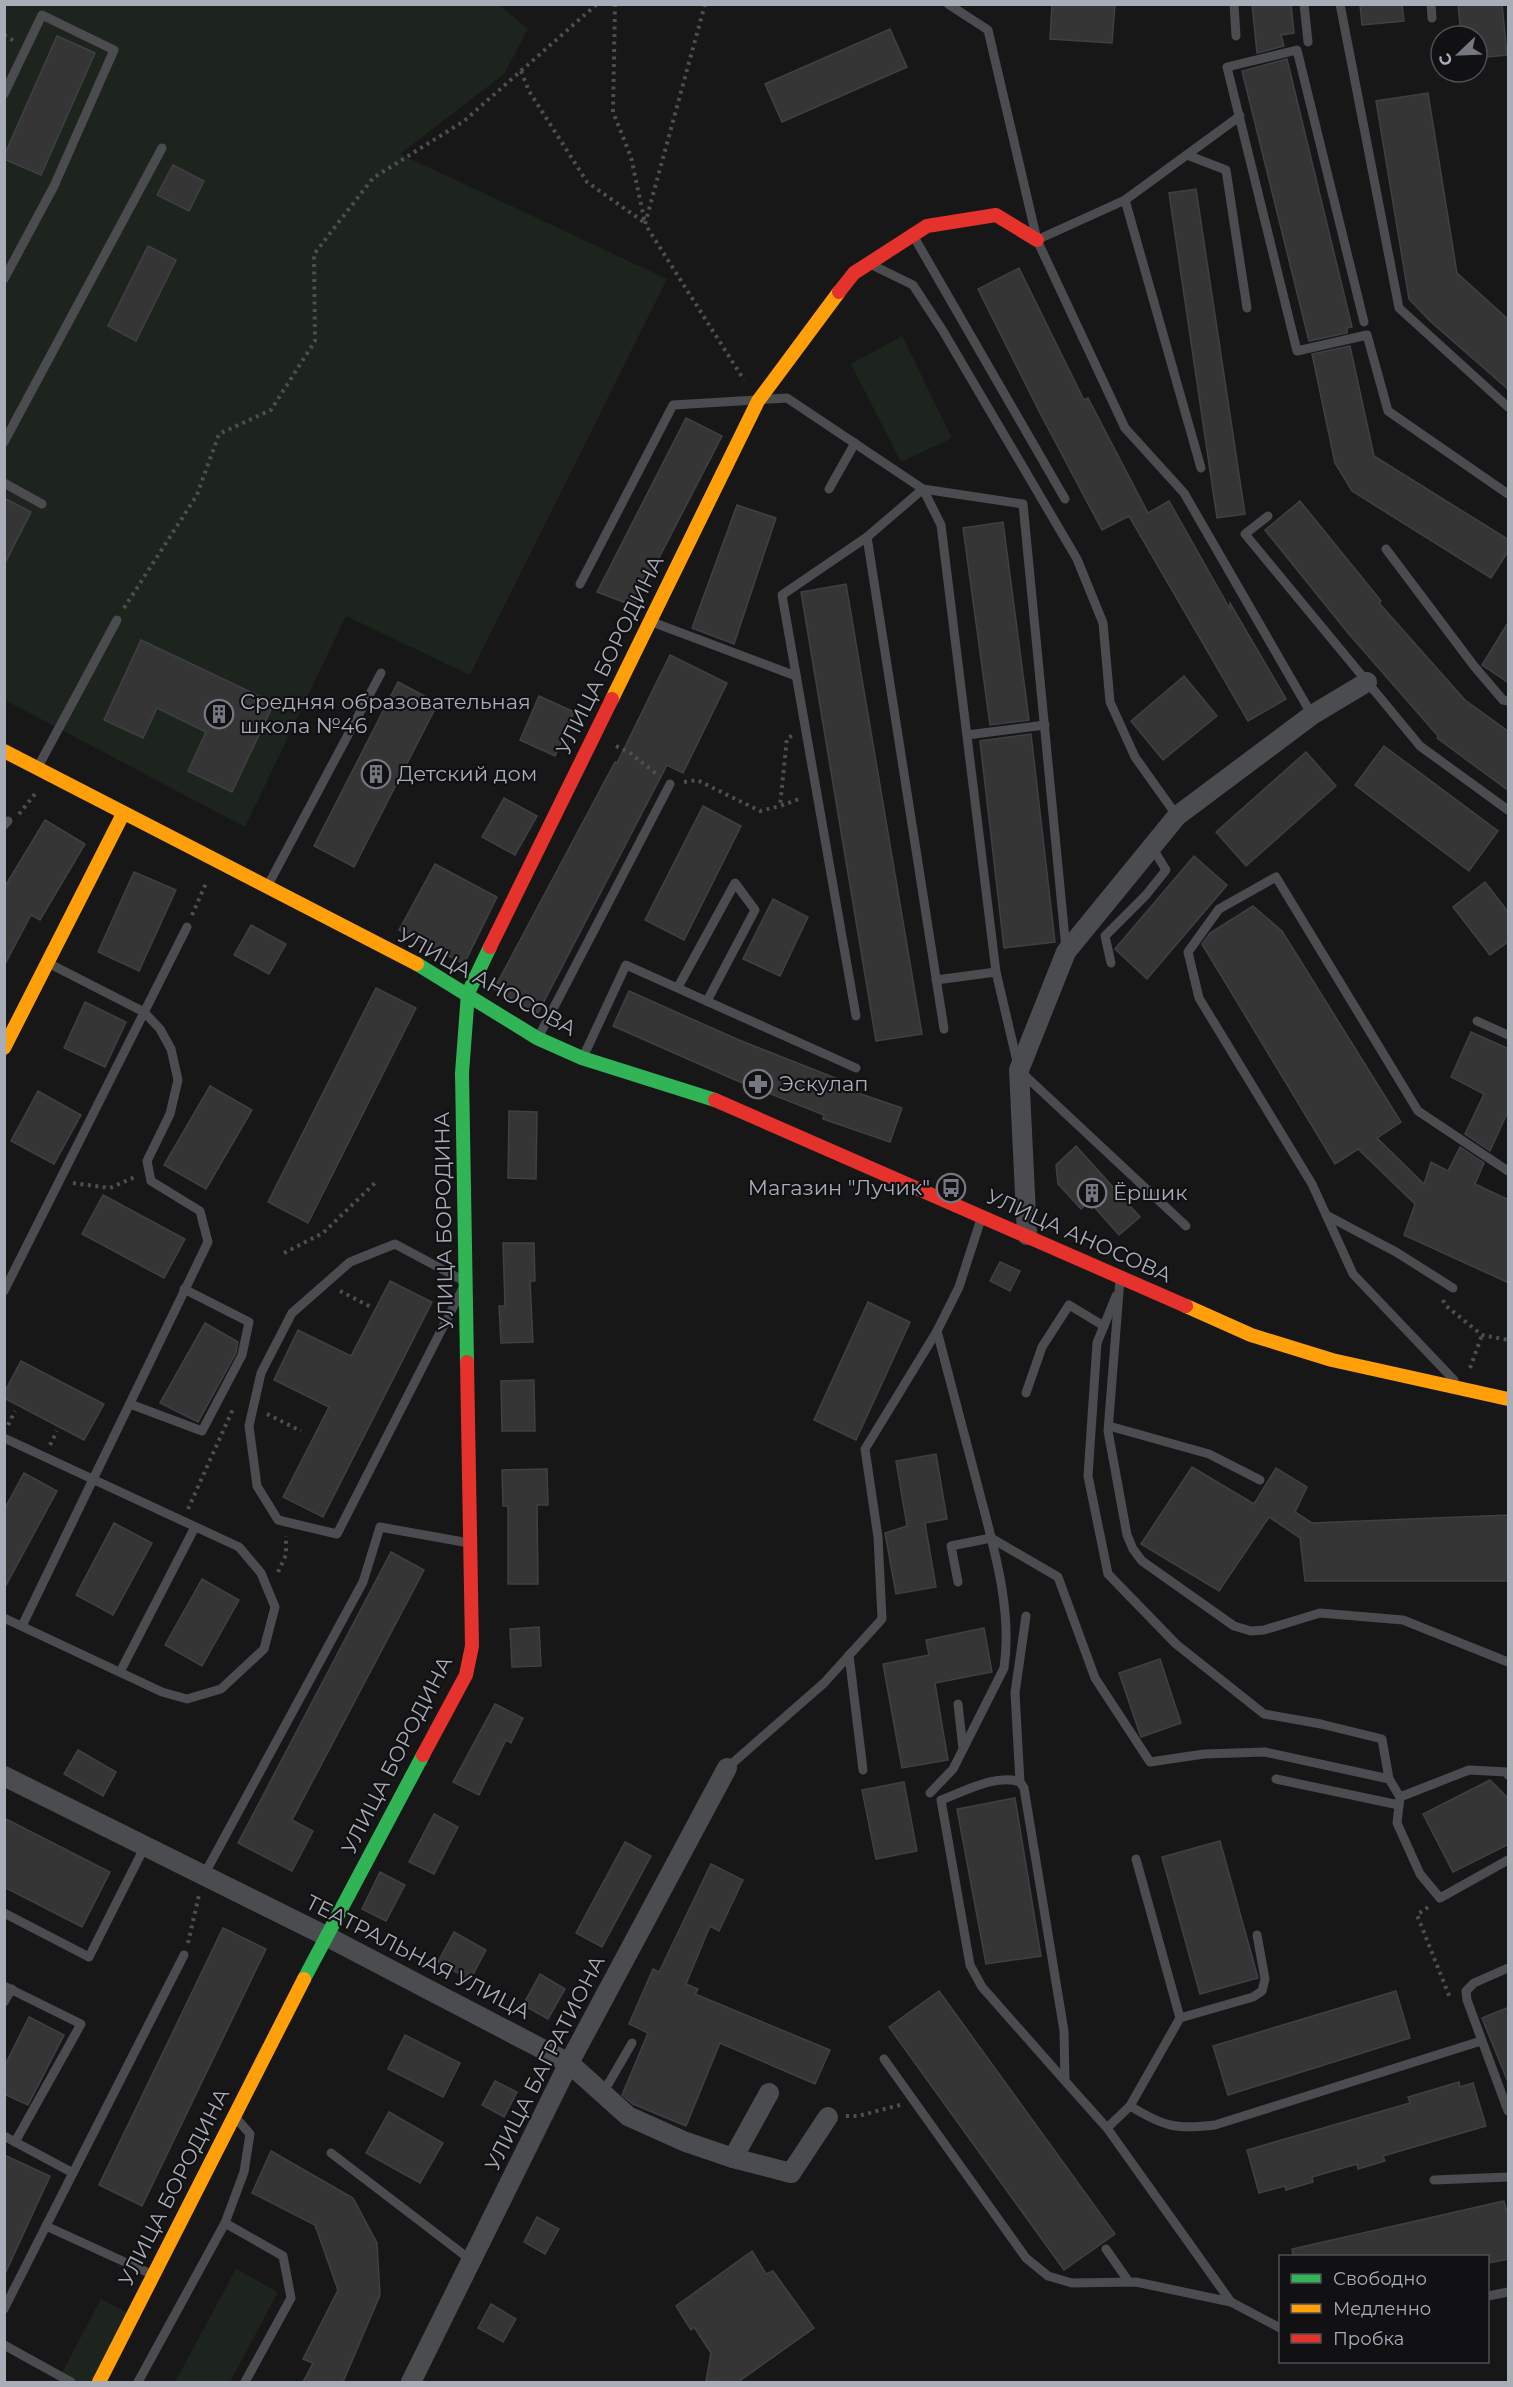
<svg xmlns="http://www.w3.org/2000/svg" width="1513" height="2387" font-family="Montserrat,sans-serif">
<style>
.green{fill:#1d241e}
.building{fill:#353536;stroke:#3f4043;stroke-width:1.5}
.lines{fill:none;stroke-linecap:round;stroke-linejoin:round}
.path{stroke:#4d4e52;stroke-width:4;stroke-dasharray:3 4.5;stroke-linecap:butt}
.lane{stroke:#4b4c50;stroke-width:9}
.street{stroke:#4b4c50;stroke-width:20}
.fast{stroke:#30b455;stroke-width:14}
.slow{stroke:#ff9f0a;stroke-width:14}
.jam{stroke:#e5322d;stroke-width:14}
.labels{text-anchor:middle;stroke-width:4.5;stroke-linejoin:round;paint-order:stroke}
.street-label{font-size:21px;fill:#a8adb8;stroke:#111113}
.poi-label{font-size:21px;fill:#a8adb8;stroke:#111113;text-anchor:start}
</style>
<rect width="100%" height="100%" fill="#171717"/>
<g class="green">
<path d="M4,5h495l29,24 -24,45 -104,80 267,125 -197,396 -124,-59 -101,211 -240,-127z"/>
<path d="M902,336l50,102 -51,24 -50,-98z"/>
<path d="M236,2269l42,23 -48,90h-55z"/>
<path d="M101,2299l28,15 -36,68h-26l-8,-4z"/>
</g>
<g class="building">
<path d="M1052,4h63l-3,39 -62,-4z"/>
<path d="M1252,4h39l3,29 -13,2 3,11 -27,7z"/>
<path d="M1360,4h42l2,17 -42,4z"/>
<path d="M1458,4h44l5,51 -30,3v-22h-16z"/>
<path d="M890,29l17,38 -125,55 -17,-38z"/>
<path d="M57,36l38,17 -54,122 -37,-16v-3z"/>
<path d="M1287,59l65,268 -5,1v5l-38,8 -67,-270z"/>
<path d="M1428,93l29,180 52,47v70l-79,-69 -21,-22 -33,-198z"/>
<path d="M173,165l31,16 -15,30 -32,-16z"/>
<path d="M1196,189l49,325 -28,4 -48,-325z"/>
<path d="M148,246l28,14 -40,81 -28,-15z"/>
<path d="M1019,268l65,132 4,-2 60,115 21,-12 61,108v-6l56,96 -38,22 -119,-205 -27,14 -61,-115 -63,-126z"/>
<path d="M1350,346l24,110 135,84v10l-18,28 -139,-87 -17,-28 -23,-109z"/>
<path d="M686,418l36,18 -88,170 -37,-14z"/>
<path d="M4,498l27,14 -27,53z"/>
<path d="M1300,501l81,100 -2,2 86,97 44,32v59l-72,-53 1,-2 -90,-103 -83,-103z"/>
<path d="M737,505l39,13 -42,126 -42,-16z"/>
<path d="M1003,522l26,198 -39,5 -27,-197z"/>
<path d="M846,584l76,450 -46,7 -75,-449z"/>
<path d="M1509,621v62l-27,-18z"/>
<path d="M141,640l133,63 -42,89 -44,-21 18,-39 -49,-24 -14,30 -39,-18z"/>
<path d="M670,655l57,28 -44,90 -16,-8 -129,248 -44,-24 121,-227 2,1z"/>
<path d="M1184,676l33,40 -54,44 -32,-39z"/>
<path d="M398,682l40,21 -84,164 -40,-21z"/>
<path d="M539,696l35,16 -19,44 -35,-16z"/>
<path d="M1031,734l24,208 -51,6 -24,-207z"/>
<path d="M1384,746l114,85 -29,40 -114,-86z"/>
<path d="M1306,752l30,34 -90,80 -30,-34z"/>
<path d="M504,798l33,18 -22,39 -33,-18z"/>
<path d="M703,806l38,20 -57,114 -39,-20z"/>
<path d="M45,820l40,24 -45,76 -9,-5 -27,51v-78z"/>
<path d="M1194,856l33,29 -80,94 -32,-30z"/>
<path d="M435,864l62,33 -33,67 -65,-34z"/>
<path d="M134,872l42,18 -37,81 -41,-19z"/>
<path d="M1485,882l24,31v28l-19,14 -37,-48z"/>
<path d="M773,899l35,18 -28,59 -37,-17z"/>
<path d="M1253,906l29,25 119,191 -24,16 47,46 7,-22 17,9 12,-24 24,16 -9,21 34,16v83l-105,-48 11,-31 -57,-55 -23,15 -133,-220 8,-11z"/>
<path d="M251,925l35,19 -17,30 -35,-19z"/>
<path d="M376,988l40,20 -108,215 -40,-21z"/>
<path d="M629,991l110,49 109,43 -2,6 56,19 -12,34 -67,-23 1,-4 -91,-36 -120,-53z"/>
<path d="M85,1002l41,20 -21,45 -41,-19z"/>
<path d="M1471,1032l38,17v60l-19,42 -25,-17 19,-40 -33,-17z"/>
<path d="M210,1086l42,24 -46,79 -42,-24z"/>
<path d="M38,1091l43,24 -27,49 -43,-23z"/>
<path d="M509,1111l28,1 -1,67 -28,-1z"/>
<path d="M1076,1146l64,71 -21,18 -30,-34 -8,8 -23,-25 -2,-19z"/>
<path d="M103,1195l82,44 -21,39 -82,-44z"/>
<path d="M503,1243h31l1,38h-5l3,61 -32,1 -2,-37h6z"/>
<path d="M1000,1262l20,9 -10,20 -20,-10z"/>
<path d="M390,1281l42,21 -109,215 -40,-20 46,-90 -55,-27 24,-50 53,26z"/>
<path d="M868,1302l42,20 -54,118 -42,-20z"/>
<path d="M205,1323l33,19 -2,11 -38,69 -38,-19z"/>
<path d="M21,1361l83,43 -20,36 -80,-42v-5z"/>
<path d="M534,1380l1,51h-33l-1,-50z"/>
<path d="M936,1454l11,65 -22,4 11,64 -40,7 -11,-61 22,-7 -11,-65z"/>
<path d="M1192,1467l62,37 22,-36 31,19 -12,25 17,11 197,-8v66h-204l-5,-43 -31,-21 -50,74 -78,-47z"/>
<path d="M547,1469l1,36h-11l1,79h-30v-78h-5l-1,-36z"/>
<path d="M24,1473l33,18 -53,98v-79z"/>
<path d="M114,1523l38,20 -39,72 -37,-20z"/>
<path d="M391,1552l33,18 -132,250 21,11 -21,40 -54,-28z"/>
<path d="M202,1579l37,21 -37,66 -37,-21z"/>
<path d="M539,1627l2,39 -29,1 -2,-38z"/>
<path d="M984,1628l8,44 -57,11 13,77 -46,8 -19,-104 46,-9 -3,-15z"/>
<path d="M1160,1659l21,64 -40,14 -22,-64z"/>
<path d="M495,1704l28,14 -12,25 -5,-3 -27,55 -26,-13z"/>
<path d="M78,1750l38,22 -13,24 -39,-22z"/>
<path d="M1490,1780l19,19v45l-56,28 -30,-58z"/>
<path d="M904,1782l13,69 -41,8 -14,-69z"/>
<path d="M1015,1798l26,158 -55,8 -29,-155z"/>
<path d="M434,1814l24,13 -24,47 -25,-12z"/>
<path d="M4,1818l106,54 -28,55 -78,-40z"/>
<path d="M1220,1841l38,137 -58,16 -38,-137z"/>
<path d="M625,1842l26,14 -49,91 -26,-14z"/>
<path d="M711,1864l32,16 -24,51 -9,-5 -24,58 12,5 -3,5 135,56 -15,34 -95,-41 -34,83 -53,-22 -11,-9 26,-62 -19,-9 24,-55 6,3z"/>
<path d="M380,1872l25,13 -19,36 -24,-12z"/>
<path d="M223,1928l43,21 -124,257 -43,-21z"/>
<path d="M454,1932l32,18 -16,30 -32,-18z"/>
<path d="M540,1974l25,15 -17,30 -25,-14z"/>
<path d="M939,1991l176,243 -51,36 -175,-243z"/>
<path d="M1396,1991l14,47 -182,57 -15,-49z"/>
<path d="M1509,2007v75h-1l-26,-64z"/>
<path d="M29,2017l35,18 -36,70 -24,-11v-27z"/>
<path d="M405,2035l55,28 -17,34 -55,-28z"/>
<path d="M495,2081l22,11 -13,25 -22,-12z"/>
<path d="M1459,2082l1,5 13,-4 13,43 -103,30 2,5 -27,8 -1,-5 -45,13 1,5 -27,8 -1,-4 -26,7 -12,-43 163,-47 -2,-6z"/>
<path d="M389,2112l54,31 -23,40 -54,-30z"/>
<path d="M271,2151l82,47 24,45 3,52 -37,87h-40l10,-19 -10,-4 35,-69 -23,-65 -63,-32z"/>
<path d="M4,2155l46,21 -46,100z"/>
<path d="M1504,2201l5,19v39l-21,4v-7h-195l-1,-7z"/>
<path d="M537,2217l22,12 -14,25 -21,-12z"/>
<path d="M752,2251l14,23 7,-3 41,57 -76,54 -32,-1 5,-28 -17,-26 -3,3 -15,-24z"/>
<path d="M491,2304l25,15 -13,23 -25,-14z"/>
</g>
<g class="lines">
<g class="path">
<path d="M615,4l-2,108 18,45 14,66"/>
<path d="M705,4l-60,220 99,156"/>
<path d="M4,35l10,6"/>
<path d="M521,71l8,20 58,91 58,41"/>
<path d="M124,608l73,-113 22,-61 52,-24 44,-69 -1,-87 59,-76 91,-57 133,-117"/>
<path d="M792,736l-5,2 -7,68 22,-8"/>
<path d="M616,746l14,7 29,23"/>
<path d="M684,782l13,-2 63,31 20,-5"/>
<path d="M19,814l16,-20"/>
<path d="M192,915l15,-34"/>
<path d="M73,1183l37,5 25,-11"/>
<path d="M284,1253l39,-20 53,-51"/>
<path d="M340,1291l31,16"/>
<path d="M1443,1300l2,5 37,30 26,5"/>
<path d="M1470,1368l12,-33"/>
<path d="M267,1414l34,17"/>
<path d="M8,1425l7,-14"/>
<path d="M50,1445l7,-14"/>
<path d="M188,1509l45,-100"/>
<path d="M278,1572l8,-17v-19"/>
<path d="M1428,1907l-11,8 33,83"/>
<path d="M188,1943l11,-48"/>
<path d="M846,2116h12l42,-11"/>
</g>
<g class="lane">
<path d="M948,4l40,26 49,210 88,188 59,65 128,222"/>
<path d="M1234,4l2,32"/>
<path d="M1304,4l4,38"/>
<path d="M1340,4l59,304 109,99"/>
<path d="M1431,4l1,14"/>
<path d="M4,94l38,-79 72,35 -60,136 -50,93"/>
<path d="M1187,155l39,15 21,138"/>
<path d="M1125,200l76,268"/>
<path d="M914,237l151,262"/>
<path d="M1039,239l86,-39 115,-84"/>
<path d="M872,265l41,20 30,46 134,228 26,64 7,79 25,55 42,59"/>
<path d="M1364,322l-67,-272 -70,17 70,284 70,-16 21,76 120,83"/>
<path d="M4,442l158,-294"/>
<path d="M4,483l38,21"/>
<path d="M829,489l26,-46"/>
<path d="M1268,516l-23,18 175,212 88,64"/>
<path d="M1386,549l88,117 29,34 5,1"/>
<path d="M580,584l93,-179 114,-7 136,91 100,15 43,445"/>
<path d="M652,622l144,54"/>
<path d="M967,735l78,-10"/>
<path d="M39,765l78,-145"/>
<path d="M4,825l4,-4"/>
<path d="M268,885l113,-212"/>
<path d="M1111,963l-6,-27 41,-41 20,-25 -14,-23"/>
<path d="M936,980l60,-8"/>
<path d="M678,987l57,-104 20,27 -48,91"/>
<path d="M856,1016l-74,-421 85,-58"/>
<path d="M1477,1021l31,14"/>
<path d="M944,1029l-77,-492 56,-48 18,36 55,447 23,98 167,156"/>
<path d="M539,1036l131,-252"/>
<path d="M584,1055l42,-90 230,103"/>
<path d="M1326,1215l70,37 57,36"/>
<path d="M395,1244l71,38 -129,252 -59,-14 -21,-34 -8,-60 12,-53 31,-60 58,-51z"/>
<path d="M1120,1279l-12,152 19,104 6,14 9,12 92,65 17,5 13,-1 56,-17 83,7 105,42"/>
<path d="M4,1291l183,-364"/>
<path d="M1116,1296l-19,47 -9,133 20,98 68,70 88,70 57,10 61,15 7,40"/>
<path d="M1454,1380l-101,-106 -41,-90 -113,-186 -11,-46 31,-43 57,-32 142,234 90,60"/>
<path d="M1026,1393l16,-46 27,-42 35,21"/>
<path d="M130,1404l72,27 40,-76 7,-33 -65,-33"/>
<path d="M1109,1426l100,28 51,26"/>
<path d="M4,1438l235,109 22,26 14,34 -11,42 -43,40 -34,10 -25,-7 -158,-74"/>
<path d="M958,1582l-7,-36 40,-8 67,39 37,101 55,84 54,-8 61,-2 124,27 11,18"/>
<path d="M22,1626l186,-384 -8,-31 -49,-30 -4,-20 23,-47 8,-34 -7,-31 -11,-20 -16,-17 -94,-48"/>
<path d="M849,1655l14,115"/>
<path d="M120,1672l75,-145"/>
<path d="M958,1704l5,45"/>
<path d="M727,1768l97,-85 58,-64 -4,-82 -13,-88 72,-118"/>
<path d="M1508,1775l-2,-3 -37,-2 -69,27 -3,26 23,51 20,24 68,-38"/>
<path d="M1276,1779l123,26"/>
<path d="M1020,1782l-5,-89 11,-77"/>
<path d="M930,1793l23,-24 51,-101c9,-61 -12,-126 -27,-185 -13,-51 -27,-101 -40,-152l22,-44 22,-68"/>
<path d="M204,1875l159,-293 17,-55 89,16"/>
<path d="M4,1913l85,44 56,-111"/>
<path d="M1508,1968l-34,15 -8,8 1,9 41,111"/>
<path d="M4,1986l77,38 -66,118"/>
<path d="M4,2002l8,-13"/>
<path d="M1180,2018l73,-21 9,-6 3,-12 -8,-44"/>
<path d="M884,2059l142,199 22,18 24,7 64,-1 95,20 49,26"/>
<path d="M1065,2081l-83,-94 -12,-22 -29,-165c22,-8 56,-27 79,-18l4,6 40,243 1,50 42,47 124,174"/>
<path d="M603,2093l29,-50"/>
<path d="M1130,2106c33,20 45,24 85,19l266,-84"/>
<path d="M237,2119l13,15 -6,38 -19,51 58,33 8,42 -46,84"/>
<path d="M1107,2128l23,-22 50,-88 -44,-159"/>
<path d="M4,2136l69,37"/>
<path d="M331,2153l141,108"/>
<path d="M1434,2180l74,-3"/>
<path d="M46,2226l138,-271"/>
<path d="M1106,2249l23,33"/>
<path d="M1488,2296l20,-4"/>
<path d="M4,2309l42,-83 105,48"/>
<path d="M4,2345l67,37"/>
<path d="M138,2382l87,-159"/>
</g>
<g class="street">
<path d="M1027,1235l-8,-165 47,-118 111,-136 135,-101 55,-33"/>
<path d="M4,1776l322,160 243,127 59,53 58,26 47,16 36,-65"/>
<path d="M733,2158l58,15 37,-56"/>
<path d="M411,2382l158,-319 158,-295"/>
</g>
<g class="fast">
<path d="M417,964l120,74 45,20 133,42"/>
<path d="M467,1362l-5,-289 6,-80 22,-46"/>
<path d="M304,1979l119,-224"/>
</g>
<g class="slow">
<path d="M612,699l146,-298 81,-109"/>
<path d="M4,751l413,213"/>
<path d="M4,1048l119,-234"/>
<path d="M1186,1306l65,29 81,25 176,39"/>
<path d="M99,2382l205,-403"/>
</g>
<g class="jam">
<path d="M839,292l15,-19 73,-47 69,-11 41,25"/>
<path d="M490,947l122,-248"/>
<path d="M715,1100l471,206"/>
<path d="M423,1755l43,-80 6,-29 -5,-284"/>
</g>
</g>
<defs>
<g id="building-ring" transform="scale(1.5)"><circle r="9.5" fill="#111113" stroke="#757880" stroke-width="1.5"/><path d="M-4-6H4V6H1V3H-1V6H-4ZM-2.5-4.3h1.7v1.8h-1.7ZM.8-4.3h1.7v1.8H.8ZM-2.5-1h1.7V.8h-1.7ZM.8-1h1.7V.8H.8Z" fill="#757880"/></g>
<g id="pharmacy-ring" transform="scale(1.5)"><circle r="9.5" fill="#111113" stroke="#757880" stroke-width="1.5"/><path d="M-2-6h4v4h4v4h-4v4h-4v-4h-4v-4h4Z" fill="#757880"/></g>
<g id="bus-ring" transform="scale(1.5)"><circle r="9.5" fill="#111113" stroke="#757880" stroke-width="1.5"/><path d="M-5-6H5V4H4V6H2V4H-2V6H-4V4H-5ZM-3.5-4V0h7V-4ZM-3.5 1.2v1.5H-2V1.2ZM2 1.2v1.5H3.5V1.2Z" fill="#757880"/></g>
</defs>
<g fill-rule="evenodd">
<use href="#building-ring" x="219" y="714"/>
<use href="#building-ring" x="376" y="774"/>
<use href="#pharmacy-ring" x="758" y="1084"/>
<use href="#bus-ring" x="951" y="1188"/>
<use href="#building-ring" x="1092" y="1193"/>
</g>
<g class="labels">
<g class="street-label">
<text transform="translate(610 655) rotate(-64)" y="7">УЛИЦА БОРОДИНА</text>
<text transform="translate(487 982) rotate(29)" y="7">УЛИЦА АНОСОВА</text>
<text transform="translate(444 1221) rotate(-91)" y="7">УЛИЦА БОРОДИНА</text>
<text transform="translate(1079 1236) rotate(24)" y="7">УЛИЦА АНОСОВА</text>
<text transform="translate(397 1755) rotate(-63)" y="7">УЛИЦА БОРОДИНА</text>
<text transform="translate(418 1957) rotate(27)" y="7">ТЕАТРАЛЬНАЯ УЛИЦА</text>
<text transform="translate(545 2063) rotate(-63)" y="7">УЛИЦА БАГРАТИОНА</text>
<text transform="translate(174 2187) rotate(-63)" y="7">УЛИЦА БОРОДИНА</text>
</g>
<g class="poi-label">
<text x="240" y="709">Средняя образовательная<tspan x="240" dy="24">школа №46</tspan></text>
<text x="397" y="781">Детский дом</text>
<text x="779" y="1091">Эскулап</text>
<text x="930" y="1195" text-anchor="end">Магазин "Лучик"</text>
<text x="1113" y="1200">Ёршик</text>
</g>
</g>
<rect width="1513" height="2387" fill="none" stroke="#a8adb8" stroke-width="12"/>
<rect x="1279" y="2255" width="210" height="108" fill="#111113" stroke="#4d4f55" stroke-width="1.5"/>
<rect x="1291" y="2274" width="30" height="9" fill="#30b455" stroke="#4d4f55" stroke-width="1.5"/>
<text x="1333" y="2285" font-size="18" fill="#a8adb8">Свободно</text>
<rect x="1291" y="2304" width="30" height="9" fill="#ff9f0a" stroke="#4d4f55" stroke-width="1.5"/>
<text x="1333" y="2315" font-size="18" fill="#a8adb8">Медленно</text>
<rect x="1291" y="2334" width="30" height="9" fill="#e5322d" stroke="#4d4f55" stroke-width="1.5"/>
<text x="1333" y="2345" font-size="18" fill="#a8adb8">Пробка</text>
<g transform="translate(1459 54) rotate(247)"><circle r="28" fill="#111113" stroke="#4d4f55" stroke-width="1.5"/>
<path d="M0-4.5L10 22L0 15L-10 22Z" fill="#757880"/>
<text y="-9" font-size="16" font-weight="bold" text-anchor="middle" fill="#a8adb8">С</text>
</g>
</svg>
